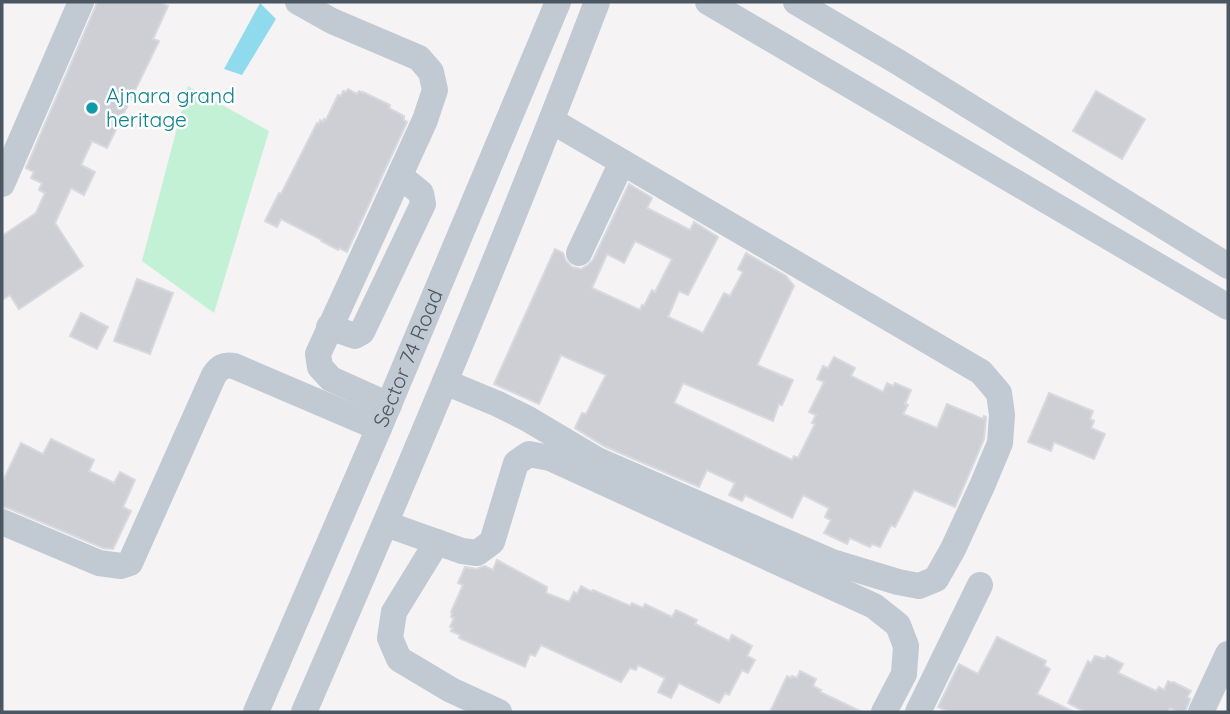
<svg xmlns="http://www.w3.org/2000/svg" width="1230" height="714" font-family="Quicksand,sans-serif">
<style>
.green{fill:#c3f1d5}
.water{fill:#90daee}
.building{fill:#cdcfd5;stroke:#d7d9de;stroke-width:2;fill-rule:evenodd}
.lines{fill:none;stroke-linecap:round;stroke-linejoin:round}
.minor{stroke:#c1cad2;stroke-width:26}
.culture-dot{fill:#0f9aa8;stroke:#fff;stroke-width:2.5}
.labels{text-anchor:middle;stroke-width:5;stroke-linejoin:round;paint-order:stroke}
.culture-label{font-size:21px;fill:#0d838f;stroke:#fff;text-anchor:start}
.street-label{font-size:21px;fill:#4a5661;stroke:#fff}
</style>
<rect width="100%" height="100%" fill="#f5f3f3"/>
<path class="green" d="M188,86l81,45 -55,182 -72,-52z"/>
<path class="water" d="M260,3l16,16 -34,56 -18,-6z"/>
<g class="building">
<path d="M97,2h63l8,4 -15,33 6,2 -52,107 -15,-7 -11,24 14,7 -11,23 -13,-7 -16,35 28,43 -64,43 -9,-14 -8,5v-64l34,-23 9,-20 -6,-3 3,-7 -11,-5 3,-6 -8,-4 69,-160z"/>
<path d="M348,89l9,5 2,-3 4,2v-1l27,13 -1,3 15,8v4l3,2 -60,130 -8,-4 -1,2 -17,-9 1,-1 -41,-21 -4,8 -12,-6 14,-28 2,1 36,-71 2,1 1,-4 3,2 1,-3 2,1 12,-25 3,1 2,-5 3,1z"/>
<path d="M1096,91l49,28 -23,40 -49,-28z"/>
<path d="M629,184l23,14 -5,10 43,22 4,-8 24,15 -30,58 -9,-4 -11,26 35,16 21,-40 6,3 13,-24 -5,-3 8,-16 40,23 8,10 -37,79 36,15 -11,25 -3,-1 -6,17 -90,-38 -9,20 118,57 2,-4 4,2 17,-34 -3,-1 4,-8 -7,-3 15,-30 -7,-3 6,-13 5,2 6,-11 21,11 -4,8 32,16 4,-9 6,3 2,-3 16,7 -6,14 3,1 -5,9 34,14 10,-24 36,15 1,-3 2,1 -2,22 -29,68 -41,-17 -19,37 -4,-2 -11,22 -8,-3 -2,3 -20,-9 -3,6 -23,-11 7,-13 -6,-3 4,-9 -26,-13 -11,23 -47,-23 -3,6 -13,-6 6,-12 -28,-13 -8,17 -95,-41 -29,-18 7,-15 4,1 20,-39 -45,-20 -22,49 -45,-20 61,-135 8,4 3,8 6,6 9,2 7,-4 5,-5zM635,241l37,18 -17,33 -3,-2 -8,16 -2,-1 -2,5 -48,-22 15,-34 17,9z"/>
<path d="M137,279l36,14 -23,61 -36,-13z"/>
<path d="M81,313l27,14 -11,22 -27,-13z"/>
<path d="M1049,393l44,18 -3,8 4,2 -3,7 14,6 -11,25 -40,-17 -3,9 -23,-9z"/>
<path d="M51,439l43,21 -5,11 25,12 6,-11 15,8 -12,27 8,4 -18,38 -10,-1 -95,-40 -6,-1v-24l19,-40 22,11z"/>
<path d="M497,560l50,27 -1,6 23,9 5,-10 3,2 4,-8 11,6 1,-2 37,16 2,-3 11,5 2,-4 27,13 4,-7 21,10 -2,4 34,17 3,-6 20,11 -5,10 8,4 -7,13 -6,-3 -13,25 -4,-2 -6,10 -40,-20 -8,15 -13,-6 7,-14 -27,-13 -2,5 -6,-2 -9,14 -80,-37 -6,11 -5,-2 -5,13 -66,-29 1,-3 -9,-4 2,-3 -3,-1 4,-9 -3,-1 1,-4 -1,-1 12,-27 -5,-2 7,-16 11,2 9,-3 8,4z"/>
<path d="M997,637l49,24 -2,5 6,3 -13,25 37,18h-125l-11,-5 21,-43 19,10z"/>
<path d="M1095,656l10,3 2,-3 16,8 -5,9 38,18 3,-4 5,3 4,-9 4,2 1,-1 18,9 -4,6 3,2 -5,13h-6l-9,-4 -3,4h-82l-17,-9 20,-42 3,2z"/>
<path d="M800,671l16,8 -3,7 8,4 -1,2 42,20h-92l17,-36 4,2 1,-2 5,2z"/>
</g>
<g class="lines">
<g class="minor">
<path d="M298,2l34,19 87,37 12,14 4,18 -10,30 -107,234 2,13 11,12 58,26"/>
<path d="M708,2l520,305"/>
<path d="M796,2l102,60 330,204"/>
<path d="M2,184l79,-182"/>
<path d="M579,253l43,-91"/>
<path d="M329,327l26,9 7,-4 61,-128 -2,-11 -21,-17"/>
<path d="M445,382l53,22 30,15 69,41 235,102 66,20 21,4 17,-7 17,-30 29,-63 18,-43 2,-28 -3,-22 -18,-21 -429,-251"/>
<path d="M2,522l97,41 22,3 9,-3 84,-188c6,-8 10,-11 20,-9l145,62"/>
<path d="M386,524l76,27 15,2 15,-11 24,-79 13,-9 21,4 324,148 24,19 8,21 -2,28 -20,38"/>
<path d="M437,542l-43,70 -4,26 9,21 52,31 48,22"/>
<path id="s1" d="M256,712l123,-284 179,-426"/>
<path d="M304,712c102,-235 202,-471 293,-710"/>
<path d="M918,712l62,-127"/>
<path d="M1201,712l27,-58"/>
</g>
</g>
<circle class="culture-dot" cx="92" cy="108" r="7"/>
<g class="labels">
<g class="culture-label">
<text x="106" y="103">Ajnara grand<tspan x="106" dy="24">heritage</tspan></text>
</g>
<g class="street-label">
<text dy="7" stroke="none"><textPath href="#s1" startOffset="385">Sector 74 Road</textPath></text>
</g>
</g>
<rect width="1230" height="714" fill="none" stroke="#4a5661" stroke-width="7"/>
</svg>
